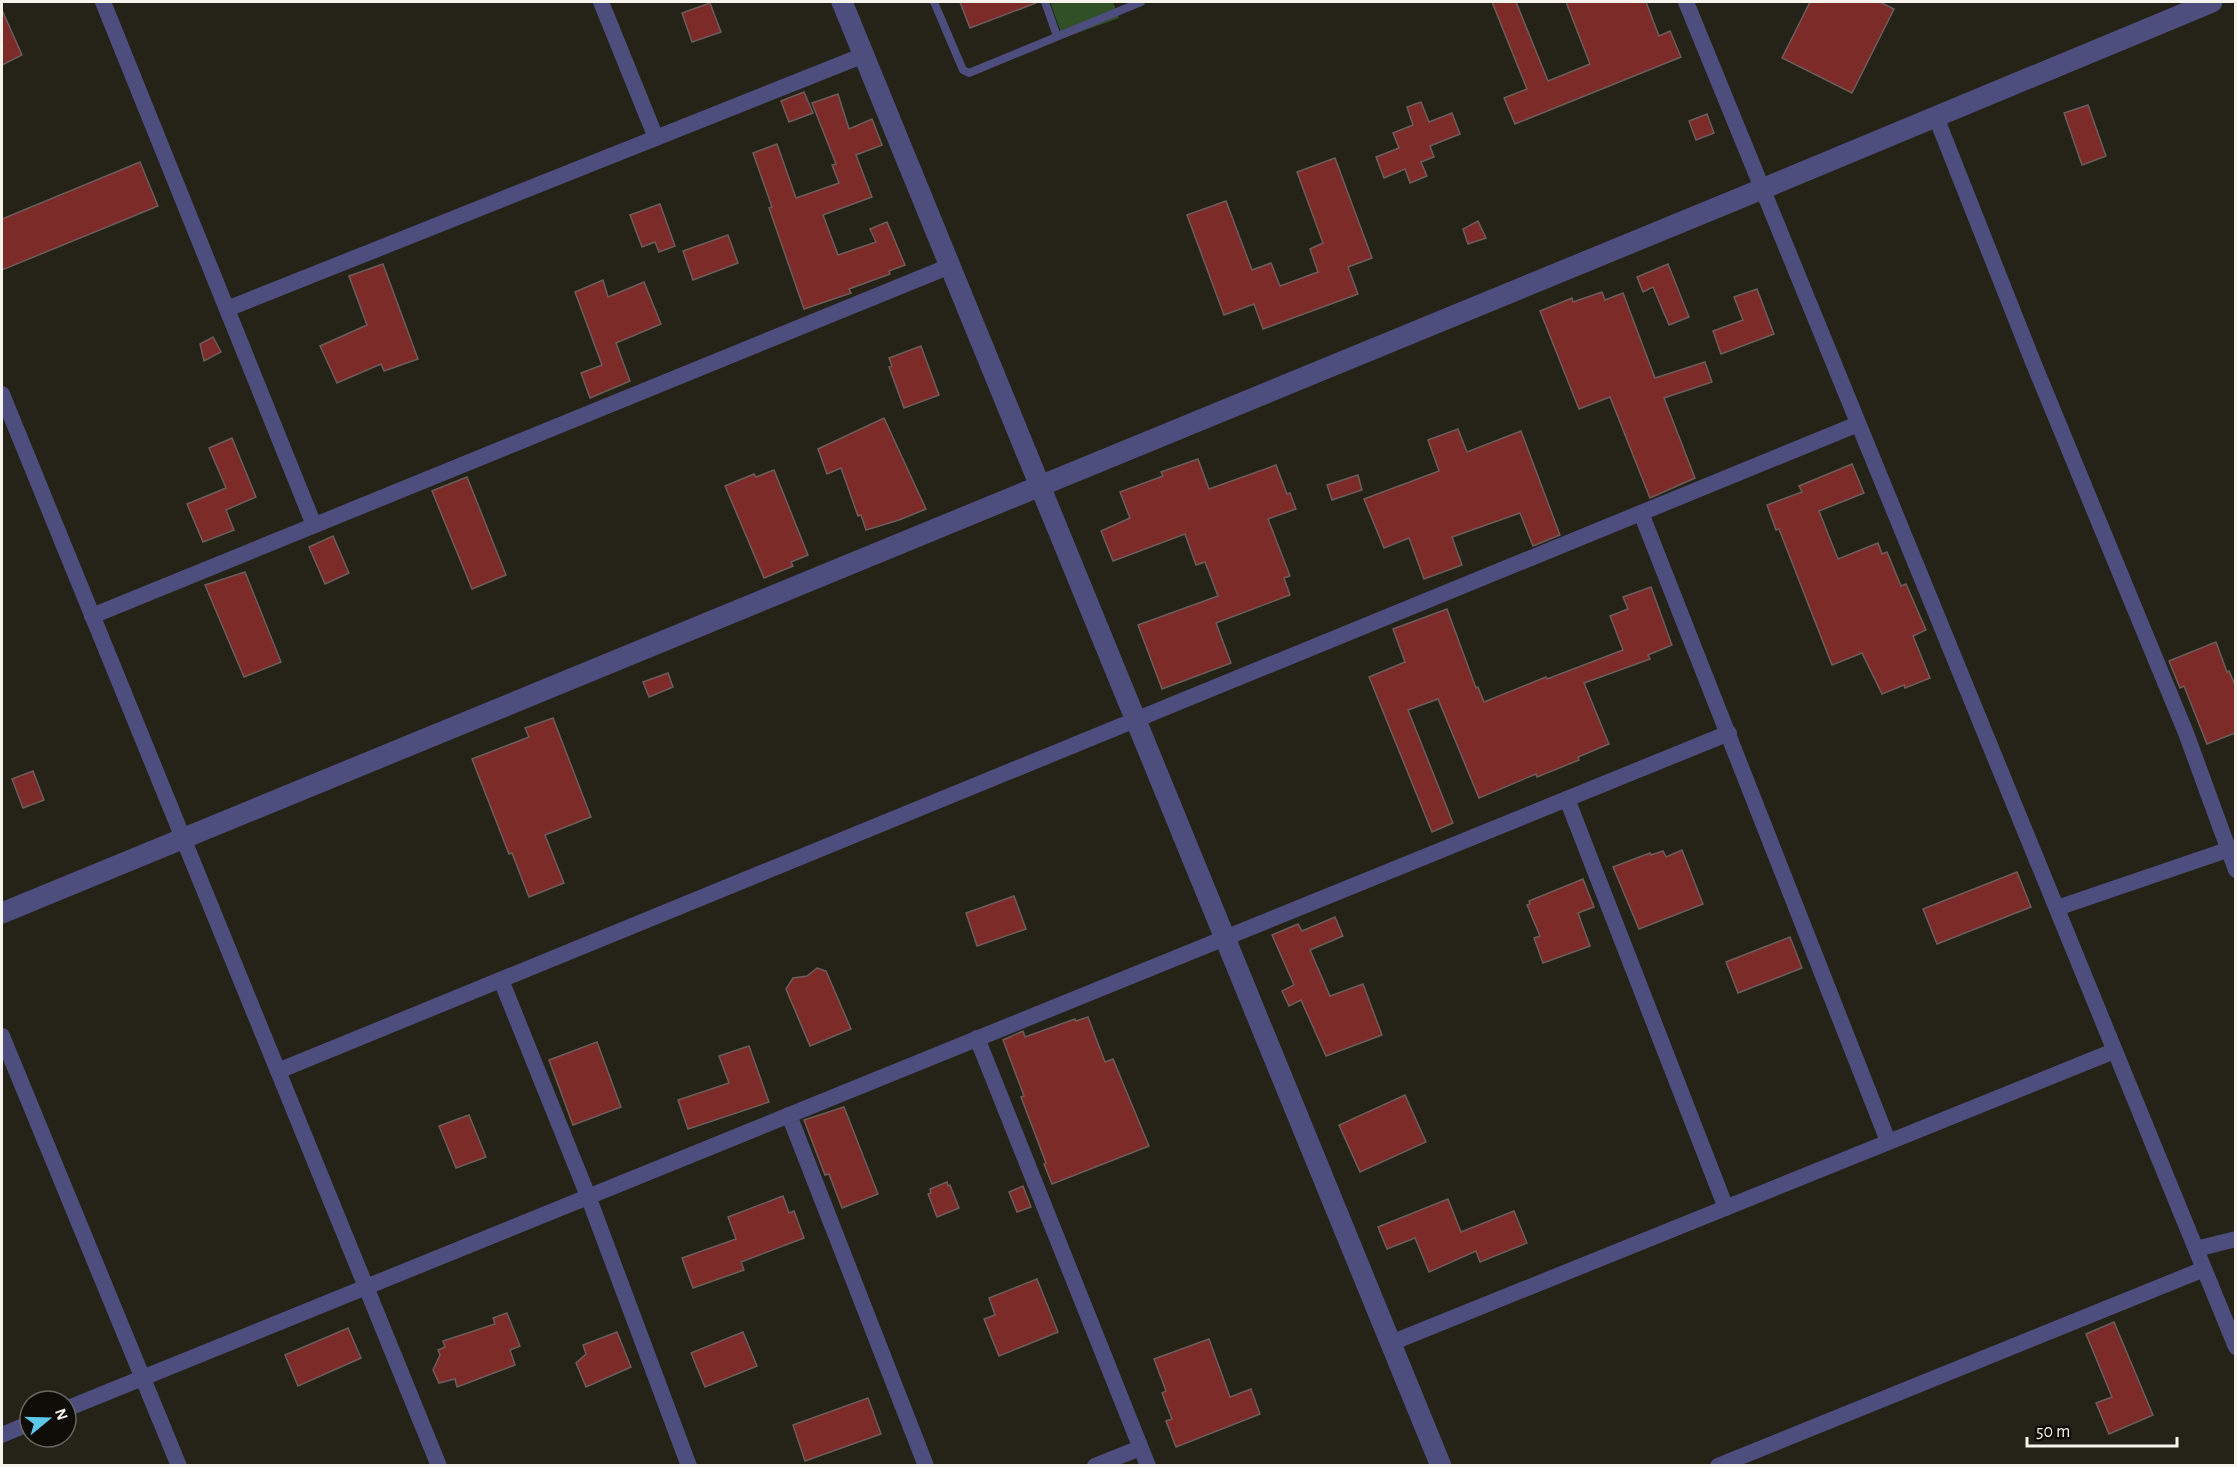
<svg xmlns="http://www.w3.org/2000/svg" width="2237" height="1467" font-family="'Alegreya Sans',sans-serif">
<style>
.green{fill:#315028}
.building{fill:#7d2b29;stroke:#6c5d5c;stroke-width:1.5}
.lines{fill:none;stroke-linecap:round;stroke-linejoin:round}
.service{stroke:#4d4d7e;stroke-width:8}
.minor{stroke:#4d4d7e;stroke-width:16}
.tertiary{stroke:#4d4d7e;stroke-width:21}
</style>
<rect width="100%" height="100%" fill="#252218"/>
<path class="green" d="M1050,2h63l6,16 -56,20z"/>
<g class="building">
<path d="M960,2h76v1l-66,25z"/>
<path d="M1492,2h24l32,79 42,-17 -24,-62h80l13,34 11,-5 11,26 -166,67 -11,-26 23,-9z"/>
<path d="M1810,2h70l14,7 -42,84 -70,-35z"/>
<path d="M710,3l11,29 -29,10 -10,-29z"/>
<path d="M2,10l20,45 -20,10z"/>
<path d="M804,92l9,21 -24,9 -8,-21z"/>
<path d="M838,94l11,35 23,-10 10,26 -26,10 16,42 -49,18 15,40 38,-13 -6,-13 17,-7 18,43 -16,6 1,3 -41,15 2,4 -47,16 -35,-101 3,-1 -19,-54 24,-9 19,54 43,-15 -7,-18 4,-1 -24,-61z"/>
<path d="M1421,102l8,20 23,-9 8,21 -30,12 4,11 -13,5 6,14 -17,7 -5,-14 -21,9 -8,-21 23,-9 -6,-15 20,-8 -6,-18z"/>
<path d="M2088,105l18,51 -24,9 -18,-52z"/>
<path d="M1707,114l7,19 -18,7 -7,-19z"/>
<path d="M1335,158l37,100 -24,9 10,27 -95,35 -9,-25 -30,11 -37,-100 39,-14 26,69 19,-7 9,23 38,-14 -8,-23 13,-6 -26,-71z"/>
<path d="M140,162l18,44 -156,64v-51z"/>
<path d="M660,204l15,42 -16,6 -4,-10 -13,5 -12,-32z"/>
<path d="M1478,221l8,17 -18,6 -5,-15z"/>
<path d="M728,235l10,28 -45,17 -10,-29z"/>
<path d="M383,264l35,95 -34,12 -3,-7 -44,19 -17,-37 47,-21 -18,-49z"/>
<path d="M1668,264l21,53 -20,8 -16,-38 -10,5 -6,-15z"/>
<path d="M603,280l5,17 36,-15 17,42 -45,19 14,38 -40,17 -9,-25 21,-8 -27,-73z"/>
<path d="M1757,289l17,45 -53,20 -8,-23 30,-11 -9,-23z"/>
<path d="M1602,292l3,8 18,-7 32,85 50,-16 7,20 -48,16 31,80 -45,20 -40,-101 -31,12 -39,-98 32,-13 1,4z"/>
<path d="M213,337l8,15 -17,9 -4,-17z"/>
<path d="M921,346l18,49 -35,13 -15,-41 3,-1 -3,-8z"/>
<path d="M884,418l42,91 -27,11 -33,10 -5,-15 -3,1 -17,-48 -14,6 -9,-25z"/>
<path d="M1458,429l9,23 54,-21 39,104 -27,11 -13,-33 -68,24 10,28 -38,14 -15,-41 -25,10 -20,-49 75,-28 -11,-31z"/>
<path d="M232,438l24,59 -30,13 8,20 -31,12 -16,-38 39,-16 -17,-40z"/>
<path d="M1198,459l11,30 67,-24 11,29 3,-1 6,16 -28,10 22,57 -6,2 6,17 -74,28 15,40 -69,26 -24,-64 80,-29 -13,-34 -9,3 -11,-31 -72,27 -12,-30 29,-13 -10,-26 43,-16 -2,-4z"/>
<path d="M1852,464l12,29 -45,18 19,48 40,-16 4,11 5,-2 14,34 5,-2 20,46 -13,6 17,42 -25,10 -1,-3 -22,9 -20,-41 -30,12 -53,-136 -3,1 -9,-25 35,-13 -3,-6z"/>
<path d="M774,470l34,85 -17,7 2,4 -29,12 -39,-92 29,-12 2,3z"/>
<path d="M1358,475l4,15 -30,10 -5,-15z"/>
<path d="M467,477l39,98 -34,14 -40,-98z"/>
<path d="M333,536l16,37 -24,11 -16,-37z"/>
<path d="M245,572l36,90 -37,15 -39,-92z"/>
<path d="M1651,587l21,58 -24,10 2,4 -66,24 25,61 -31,13 1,3 -42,17 -1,-3 -57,24 -41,-99 -30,11 45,113 -21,9 -63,-155 36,-15 -12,-33 54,-20 29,79 2,-1 6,15 62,-25 1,2 76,-29 -13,-34 18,-7 -5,-12z"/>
<path d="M2216,642l11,30 2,-1 6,14v48l-28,11 -23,-58 -4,2 -11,-27z"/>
<path d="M668,673l5,14 -24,10 -6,-15z"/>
<path d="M553,718l38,99 -46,18 19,48 -35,14 -17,-44 -3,1 -37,-95 57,-22 -4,-9z"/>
<path d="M33,771l11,29 -21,8 -11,-29z"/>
<path d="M1682,850l21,54 -64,25 -26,-62 37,-14 1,2 12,-4 3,6z"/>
<path d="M2017,872l14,35 -94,37 -14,-35z"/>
<path d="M1583,879l11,28 -16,6 12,33 -47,17 -9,-25 6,-2 -13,-31 3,-1 -1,-3z"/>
<path d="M1014,896l12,33 -49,17 -11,-33z"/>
<path d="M1335,917l8,19 -33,14 20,46 33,-12 19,51 -56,21 -25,-56 -12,6 -7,-15 12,-6 -22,-50 26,-11 4,7z"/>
<path d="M1790,937l12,31 -64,25 -12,-31z"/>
<path d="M817,968l9,3 25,58 -41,17 -24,-57 7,-11 14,-2z"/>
<path d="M1088,1017l17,45 8,-3 36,87 -97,38 -8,-20 2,-1 -25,-66 3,-1 -21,-56 20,-9 2,6 50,-18 1,2z"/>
<path d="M597,1042l24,65 -48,18 -24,-65z"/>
<path d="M749,1046l20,56 -81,27 -10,-29 51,-17 -10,-27z"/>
<path d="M1405,1095l21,47 -66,30 -21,-47z"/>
<path d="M844,1107l34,87 -36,14 -13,-34 -4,1 -21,-55z"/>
<path d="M469,1115l17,42 -30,11 -17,-42z"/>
<path d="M947,1182l1,4 2,-1 9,23 -22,9 -9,-23 3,-1 -1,-4z"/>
<path d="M1023,1186l8,21 -14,5 -8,-20z"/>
<path d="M783,1196l6,17 5,-2 10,27 -63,24 3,8 -51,18 -11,-30 54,-19 -8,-22z"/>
<path d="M1448,1199l13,33 53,-21 13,32 -47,19 -4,-11 -47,21 -14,-34 -28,11 -9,-22z"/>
<path d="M1037,1279l21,53 -59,24 -15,-37 11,-4 -6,-17z"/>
<path d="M507,1313l13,33 -10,4 5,15 -58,22 -2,-8 -16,4 -6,-13 7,-15 -2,-5 7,-3 -2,-6 52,-17 -2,-6z"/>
<path d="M2114,1322l39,93 -44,19 -13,-31 16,-6 -26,-63z"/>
<path d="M348,1328l13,30 -63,28 -13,-31z"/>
<path d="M617,1332l14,35 -45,20 -10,-24 10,-9 -3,-9z"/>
<path d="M743,1332l14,34 -52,21 -14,-34z"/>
<path d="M1209,1339l21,58 21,-8 9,25 -84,33 -10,-26 6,-2 -10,-26 4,-2 -12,-32z"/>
<path d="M868,1398l13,36 -76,27 -12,-36z"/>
</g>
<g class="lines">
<g class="service">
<path d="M934,2l29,68 6,3 172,-71"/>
<path d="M1045,2l12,34"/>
</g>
<g class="minor">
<path d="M103,2l211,523"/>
<path d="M601,2l55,136"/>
<path d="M1686,2l550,1345"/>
<path d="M1936,117l97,245 153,371 50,137"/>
<path d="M227,309l637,-254"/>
<path d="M2,394l437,1072"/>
<path d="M1641,513l247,628"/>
<path d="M92,616l858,-350"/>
<path d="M1567,799l159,409"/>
<path d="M2057,908l179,-61"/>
<path d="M501,980l87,216 101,270"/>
<path d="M2,1036l177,430"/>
<path d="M977,1038l171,428"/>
<path d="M278,1071l1580,-647"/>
<path d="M789,1115l137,351"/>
<path d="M2196,1249l40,-10"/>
<path d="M1391,1343l723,-292"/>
<path d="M66,1409l1663,-676"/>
<path d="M2,1435l28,-12"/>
<path d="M1095,1466l45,-18"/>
<path d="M1718,1466l486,-197"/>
</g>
<g class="tertiary">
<path d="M842,2l599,1464"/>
<path d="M2,913l1760,-724 450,-187"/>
</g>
</g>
<rect width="2237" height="1467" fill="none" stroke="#f5f3ec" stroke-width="6"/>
<g transform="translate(48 1419) rotate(71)"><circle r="28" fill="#0d0c07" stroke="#6a6863" stroke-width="1.5"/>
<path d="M0-4.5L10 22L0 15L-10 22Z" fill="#5cc7e8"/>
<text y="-9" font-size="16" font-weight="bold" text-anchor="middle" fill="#f5f3ec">N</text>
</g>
<path d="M2027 1437v9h150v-9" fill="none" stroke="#f5f3ec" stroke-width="3"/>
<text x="2036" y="1437" font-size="18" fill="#f5f3ec" stroke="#0d0c07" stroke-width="4.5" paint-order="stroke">50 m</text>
</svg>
